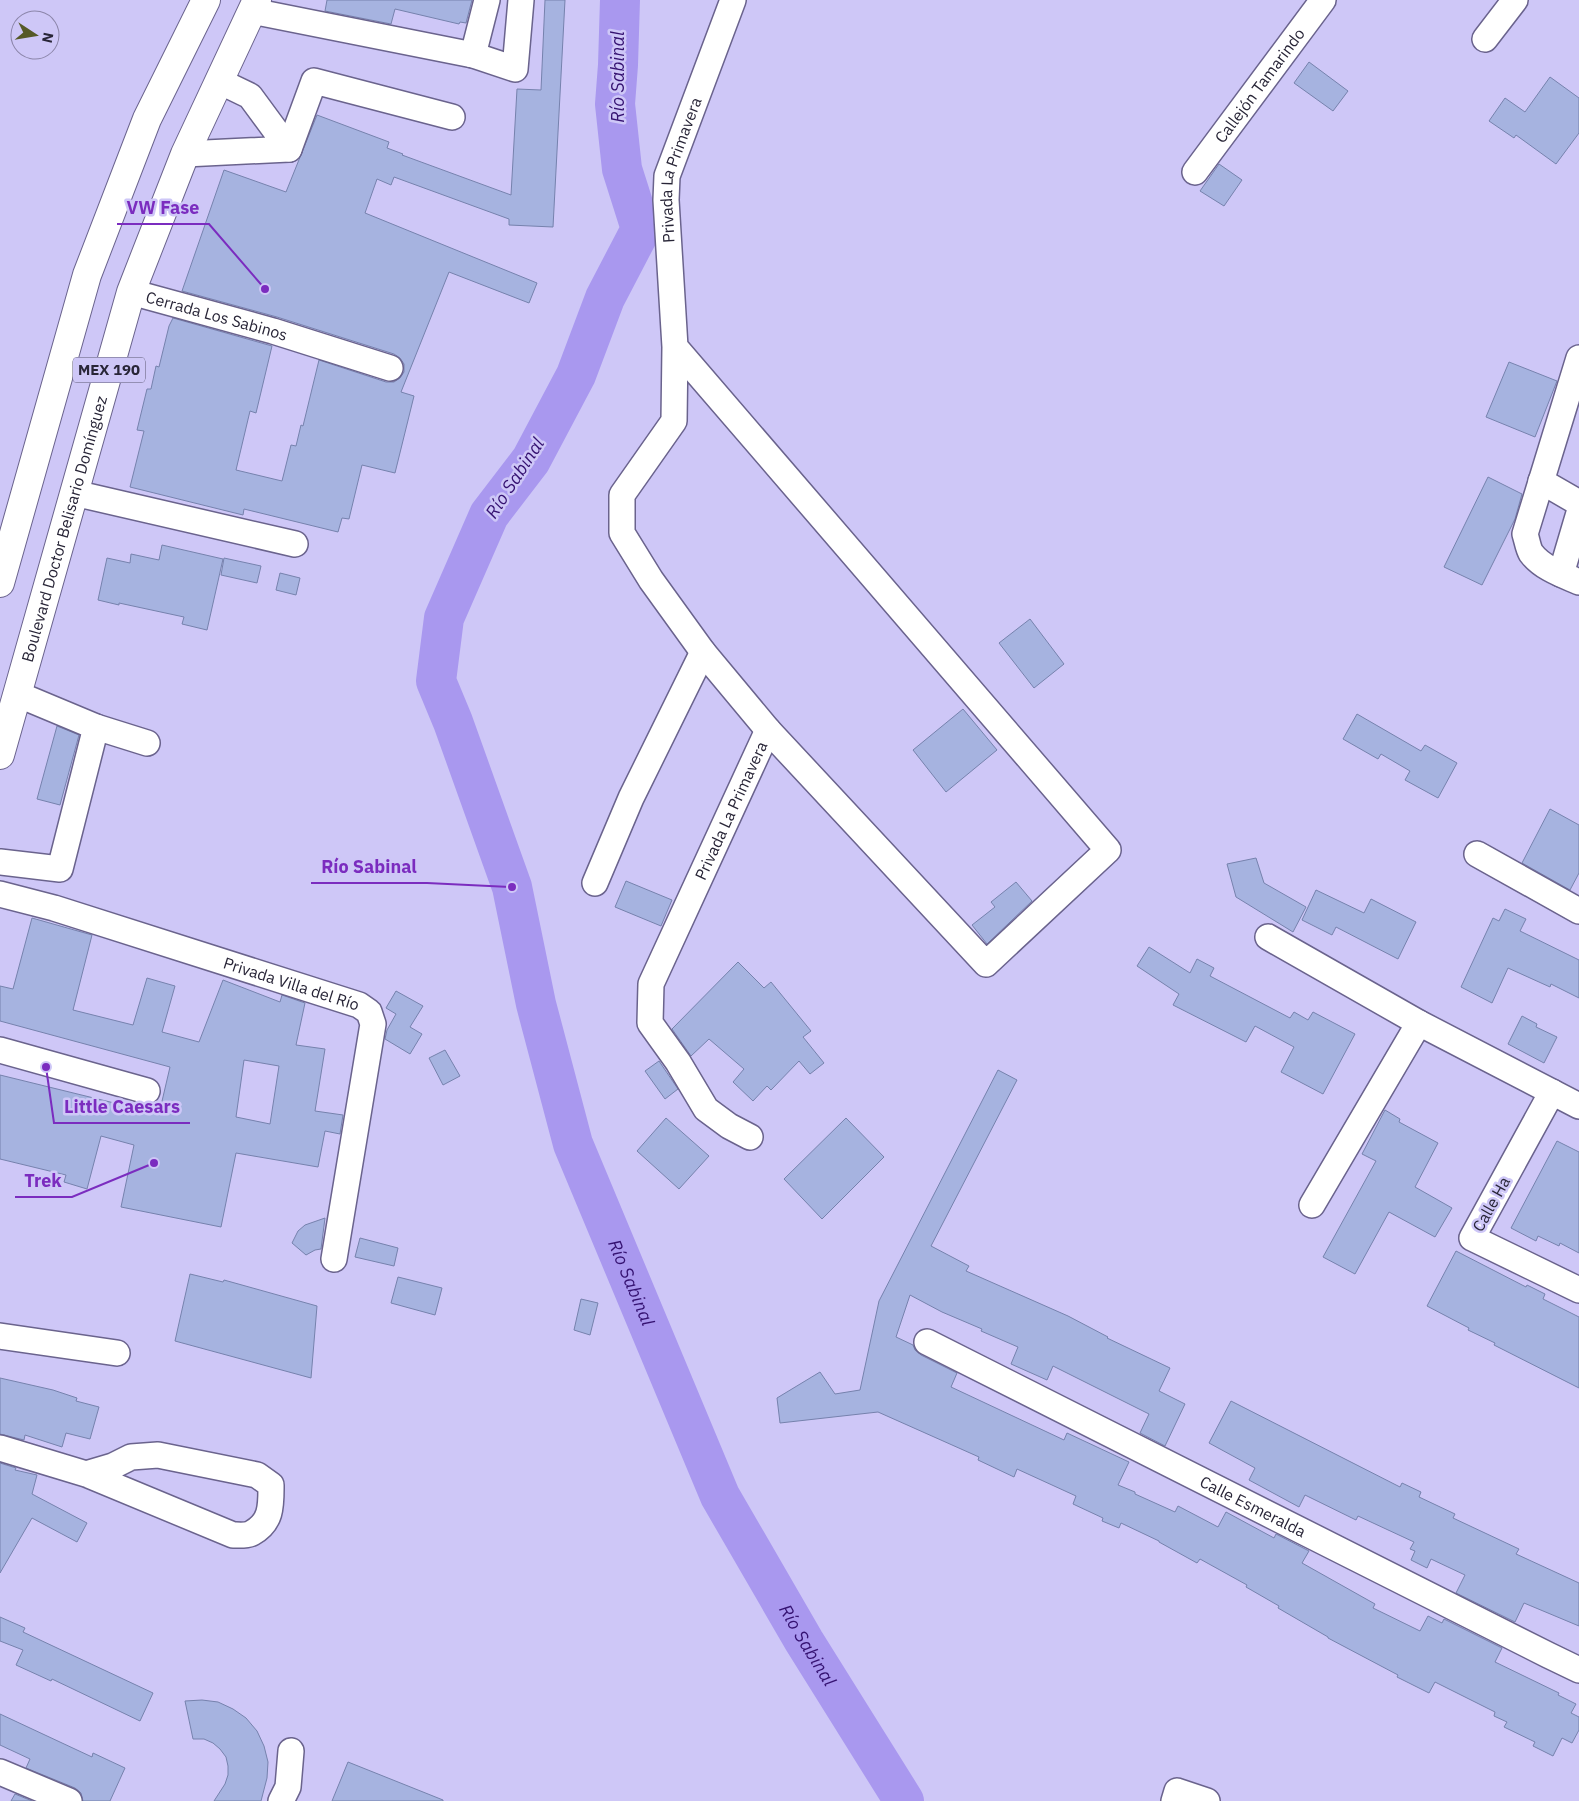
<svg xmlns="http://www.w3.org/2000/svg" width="1579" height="1801" font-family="'IBM Plex Sans',sans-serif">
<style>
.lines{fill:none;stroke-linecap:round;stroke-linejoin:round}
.river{stroke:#a998ef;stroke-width:40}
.building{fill:#a6b3e0;stroke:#7682ad;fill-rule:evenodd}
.minor-casing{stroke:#6a638d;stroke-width:28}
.major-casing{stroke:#6a638d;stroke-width:30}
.minor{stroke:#fff;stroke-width:25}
.major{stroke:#fff;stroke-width:28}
.labels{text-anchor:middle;stroke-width:5;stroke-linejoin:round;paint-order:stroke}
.shield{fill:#cec7f7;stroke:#5a5671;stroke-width:1}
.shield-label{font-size:15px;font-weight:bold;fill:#282537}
.street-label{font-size:16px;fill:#282537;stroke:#cec7f7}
.water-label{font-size:18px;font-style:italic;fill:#351271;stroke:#cec7f7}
.leader{fill:none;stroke:#7b2cbf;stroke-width:2}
.callout-dot{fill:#7b2cbf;stroke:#cec7f7;stroke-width:2}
.callout-label{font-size:18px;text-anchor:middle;font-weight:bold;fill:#7b2cbf;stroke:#cec7f7;stroke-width:5;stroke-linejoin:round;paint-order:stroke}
</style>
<rect width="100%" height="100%" fill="#cec7f7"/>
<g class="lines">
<path class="river" id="s1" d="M620,0l-2,65 -3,39 7,65 19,60 -36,69 -29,77 -45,85 -42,55 -45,103 -8,63 17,41 59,165 24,117 37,140 147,352 84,145 100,160"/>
</g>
<g class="building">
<path d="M327,0h145l-6,23 -6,-1 -1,2 -64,-15 -4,15 -66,-13z"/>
<path d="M545,0h20l-12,227 -44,-2v-6l-115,-42 -3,8 -14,-6 -12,34 172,70 -8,20 -80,-31 -48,120 13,4 -19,77 -33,-8 -13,54 -7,-1 -4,14 -94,-23 -1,6 -113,-28 14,-56 -7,-1 10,-41h4l5,-23 3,1 10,-41 4,-8 99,28 -16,67 -6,-2 -14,59 46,11 9,-36 5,1 5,-21 2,1 16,-66 67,22h8l6,-4 4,-6v-8l-4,-6 -6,-4 -117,-37 -95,-26 42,-121 62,22 31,-77 72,27 -2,6 16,6 -1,1 109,40 6,-106 24,1z"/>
<path d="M1309,62l39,29 -15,20 -39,-28z"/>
<path d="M1550,77l29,21v35l-23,31 -40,-29 -2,3 -25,-17 16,-23 20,14z"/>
<path d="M1219,164l23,16 -18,26 -24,-15z"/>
<path d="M1509,362l48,19 -22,56 -49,-20z"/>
<path d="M1488,477l34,17 -7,25 -33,66 -38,-18z"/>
<path d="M162,545l61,14 -16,71 -25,-6 2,-7 -65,-14v2l-21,-5 9,-42 23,5 1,-9 28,6z"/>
<path d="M224,558l37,8 -4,17 -36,-8z"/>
<path d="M280,573l20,5 -4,17 -20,-5z"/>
<path d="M1030,619l34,45 -30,24 -35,-45z"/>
<path d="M963,709l34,41 -51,42 -33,-42z"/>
<path d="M1357,714l64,37 4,-6 32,18 -19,35 -33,-18 5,-9 -29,-17 -3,5 -35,-20z"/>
<path d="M57,726l22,9 -19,70 -23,-6z"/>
<path d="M1550,809l29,16v48l-9,17 -48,-27z"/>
<path d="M1256,858l8,25 42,24 -13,25 -57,-35 -9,-33z"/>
<path d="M626,881l46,19 -11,26 -46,-19z"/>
<path d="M1016,882l16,19 -45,43 -15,-19 23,-18 -4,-5z"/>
<path d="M1316,890l48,23 7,-14 45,23 -18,37 -62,-32 -4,8 -30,-15z"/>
<path d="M1505,909l21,10 -6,12 59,29v38l-28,-14 -1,3 -42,-19 -16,35 -31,-16 32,-69 6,3z"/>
<path d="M32,918l60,17 -19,75 60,15 14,-47 28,8 -13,46 37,10 24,-62 57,22 2,-7 23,8 -9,42 29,4 -10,62 28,4 -3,19 -15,-3 -7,36 -82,-14 -15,74 -100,-20 13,-62 -33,-9 -14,53 -23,-7 2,-7 -66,-16v-84l159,39 11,-47 -170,-46v-35l13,3zM244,1060l35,6 -9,58 -34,-7z"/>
<path d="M1149,947l41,26 7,-14 17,9 -4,8 80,42 4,-6 14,8 5,-8 42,22 -32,60 -42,-22 13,-25 -39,-21 -9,16 -73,-37 6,-11 -42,-28z"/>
<path d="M738,962l26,26 7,-6 40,49 -8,6 21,26 -14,11 -11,-13 -28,29 -4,-4 -14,15 -20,-19 11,-13 -35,-30 -18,17 -19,-27z"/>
<path d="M396,991l27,15 -13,21 12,7 -12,20 -25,-15 2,-9 9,-16 -10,-6z"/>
<path d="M1522,1016l15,8 -1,3 21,10 -13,26 -36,-19z"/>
<path d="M445,1050l15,26 -17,9 -14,-27z"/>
<path d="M659,1061l19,28 -13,10 -20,-28z"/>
<path d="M998,1070l19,10 -86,166 38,20 -3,5 102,45 40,21 -1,1 63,30 -11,23 26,13 -20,42 -25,-13 9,-19 -96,-48 -6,14 -36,-16 7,-17 -37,-16 1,-2 -40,-17 -32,-17 -14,42 17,8 2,5 6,5 36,18 -6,14 113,53 3,-7 62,29 -11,23 17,7v2l40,18 3,-6 40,21 8,-15 48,26 2,-4 33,17 -7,12 73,41 -2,4 47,23 8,-15 14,7 2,-4 58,29 -7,14 64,31 -1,2 18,9 -5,9 8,4v13l-7,13 -10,-5 -9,18 -20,-10 2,-4 -31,-15 3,-5 -13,-6 1,-4 -60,-30 -6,11 -32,-16 1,-2 -70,-37v-1l-50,-29 1,-2 -33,-19 1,-2 -47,-26 -3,4 -38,-21v-1l-38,-18 -2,5 -17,-7 1,-3 -30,-14 3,-8 -59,-27 -3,8 -36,-17 1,-3 -101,-45 -98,11 -3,-25 43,-26 15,22 25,-4 19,-89z"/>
<path d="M1385,1110l15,9 -1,3 39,21 -23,44 37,21 -17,29 -46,-25 -34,62 -32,-17 53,-96 -14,-7z"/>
<path d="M666,1118l43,38 -30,33 -42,-38z"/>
<path d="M846,1118l38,39 -62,62 -38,-40z"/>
<path d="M1557,1141l22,11v101l-19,-10 -1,3 -21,-10 -2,5 -25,-13z"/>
<path d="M325,1218l-4,31 -6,1 -9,5 -14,-12 6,-12 7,-6z"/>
<path d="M360,1238l38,10 -4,18 -39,-9z"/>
<path d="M1456,1251l70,36 1,-2 18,9 -2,5 36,18v71l-85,-43 1,-2 -27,-13 1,-2 -42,-22z"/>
<path d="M190,1274l33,8 1,-2 93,26 -6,72 -136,-37z"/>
<path d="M398,1277l44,11 -7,27 -44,-12z"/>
<path d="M581,1299l17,4 -8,32 -16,-5z"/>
<path d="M0,1378l53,12 24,8 -1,3 23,6 -9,32 -24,-6 -4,14 -37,-12 -1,5 -24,-6z"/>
<path d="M1231,1401l169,86 2,-4 19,9 -2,5 36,17 -2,4 66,31 -3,5 63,29v43l-55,-23 -9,19 -59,-29 9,-18 -34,-16 -4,9 -16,-8 4,-9 -5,-2 4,-7 -56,-26 -2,4 -51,-25 -6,12 -50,-27 6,-12 -46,-25z"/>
<path d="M0,1463l16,5 -1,2 22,5 -5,19 55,29 -10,19 -45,-24 -32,55z"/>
<path d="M0,1617l25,11 -2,4 130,61 -13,28 -88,-42 -1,2 -35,-16 7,-15 -23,-9z"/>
<path d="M202,1700l16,2 15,7 13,9 11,13 7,15 4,16 -1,16 -6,23h-47l11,-17 3,-9v-9l-2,-9 -6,-8 -7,-6 -9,-4h-11l-8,-38z"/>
<path d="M0,1714l92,43 1,-4 32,15 -15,33h-27l-2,-8 -6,-5 -49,-20 4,-9 -30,-14z"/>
<path d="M348,1762l95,38v1h-111z"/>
<path d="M15,1794l17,7h-21z"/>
</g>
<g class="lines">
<g class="minor-casing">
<g id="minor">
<path d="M252,11l221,44 42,14 6,-69"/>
<path d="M1485,39l30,-39"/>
<path d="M473,55l14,-55"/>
<path d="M289,149l25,-68 138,36"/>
<path d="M185,154l104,-5 -39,-53 -31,-15"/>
<path id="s2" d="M1195,172l128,-172"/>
<path id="s3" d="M131,292l142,39 117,37"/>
<path id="s4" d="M675,347l433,503 -122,114 -218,-234 -65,-78 -52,-72 -29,-47v-38l52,-74 1,-74 -9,-147 1,-24 66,-176"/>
<path d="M1579,358l-54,176c2,6 3,14 6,19 11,15 32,22 48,29"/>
<path d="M1541,481l38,22"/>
<path d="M74,493l221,51"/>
<path d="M1561,574l18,-61"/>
<path d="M17,694l79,33 51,16"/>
<path d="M1477,854l102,57"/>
<path d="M0,862l60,7 36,-142"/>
<path d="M595,883l36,-85 72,-146"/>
<path id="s5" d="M0,894l54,14 305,97 10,7 4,12 -39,235"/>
<path d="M1268,937l151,86 160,83"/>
<path d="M0,1050l147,41"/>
<path d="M1552,1092l-80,146 107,52"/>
<path id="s6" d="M750,1137l-21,-11 -23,-17 -28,-47 -28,-39 1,-39 117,-254"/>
<path d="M1312,1205l107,-182"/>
<path d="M0,1336l117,17"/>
<path id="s7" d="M927,1342l621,313 31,15"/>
<path d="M0,1448l86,26 147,61c5,0 14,1 19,-2 20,-11 19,-28 19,-48l-14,-10 -99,-20 -27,2 -18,9 -27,8"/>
<path d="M0,1772l69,29"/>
<path d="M281,1801l7,-14 3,-36"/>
<path d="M1174,1801l3,-10 30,10"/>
</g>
</g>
<g class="major-casing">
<g id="major">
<path d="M0,583l87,-308 60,-156 59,-119"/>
<path id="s8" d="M0,755l131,-463 54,-138 72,-154"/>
</g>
</g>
<use href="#minor" class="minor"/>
<use href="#major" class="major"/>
</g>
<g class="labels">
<rect class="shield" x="73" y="357.5" width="72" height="25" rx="4"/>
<g class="shield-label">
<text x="109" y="375">MEX 190</text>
</g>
<g class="street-label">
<text dy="6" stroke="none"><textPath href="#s2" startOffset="108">Callejón Tamarindo</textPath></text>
<text dy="6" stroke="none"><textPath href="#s4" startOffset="1778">Privada La Primavera</textPath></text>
<text dy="6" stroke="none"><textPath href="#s3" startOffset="89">Cerrada Los Sabinos</textPath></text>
<text dy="6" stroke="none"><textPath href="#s8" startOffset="235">Boulevard Doctor Belisario Domínguez</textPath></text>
<text dy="6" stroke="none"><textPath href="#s6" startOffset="385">Privada La Primavera</textPath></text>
<text dy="6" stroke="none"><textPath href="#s5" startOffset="305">Privada Villa del Río</textPath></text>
<text transform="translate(1491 1204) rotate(-61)" y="6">Calle Ha</text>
<text dy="6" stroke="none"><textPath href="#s7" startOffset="365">Calle Esmeralda</textPath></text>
</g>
<g class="water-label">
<text transform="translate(618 77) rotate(-90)" y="6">Río Sabinal</text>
<text transform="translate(515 478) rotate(-57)" y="6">Río Sabinal</text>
<text dy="6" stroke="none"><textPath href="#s1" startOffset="1368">Río Sabinal</textPath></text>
<text dy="6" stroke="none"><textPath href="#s1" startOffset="1772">Río Sabinal</textPath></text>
</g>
</g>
<path class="leader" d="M265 289L209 224H117M512 887L427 883H311M46 1067L54 1123H190M154 1163L72 1197H15"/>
<g class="callout-dot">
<circle cx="265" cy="289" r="5"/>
<circle cx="512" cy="887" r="5"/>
<circle cx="46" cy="1067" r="5"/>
<circle cx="154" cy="1163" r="5"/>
</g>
<g class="callout-label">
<text x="163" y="214">VW Fase</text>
<text x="369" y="873">Río Sabinal</text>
<text x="122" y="1113">Little Caesars</text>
<text x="43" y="1187">Trek</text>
</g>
<g transform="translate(35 35) rotate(102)"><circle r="24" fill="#cec7f7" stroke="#8c86aa"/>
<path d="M0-4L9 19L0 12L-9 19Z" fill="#565927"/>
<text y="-8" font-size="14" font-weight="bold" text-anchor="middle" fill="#282537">N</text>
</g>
</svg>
